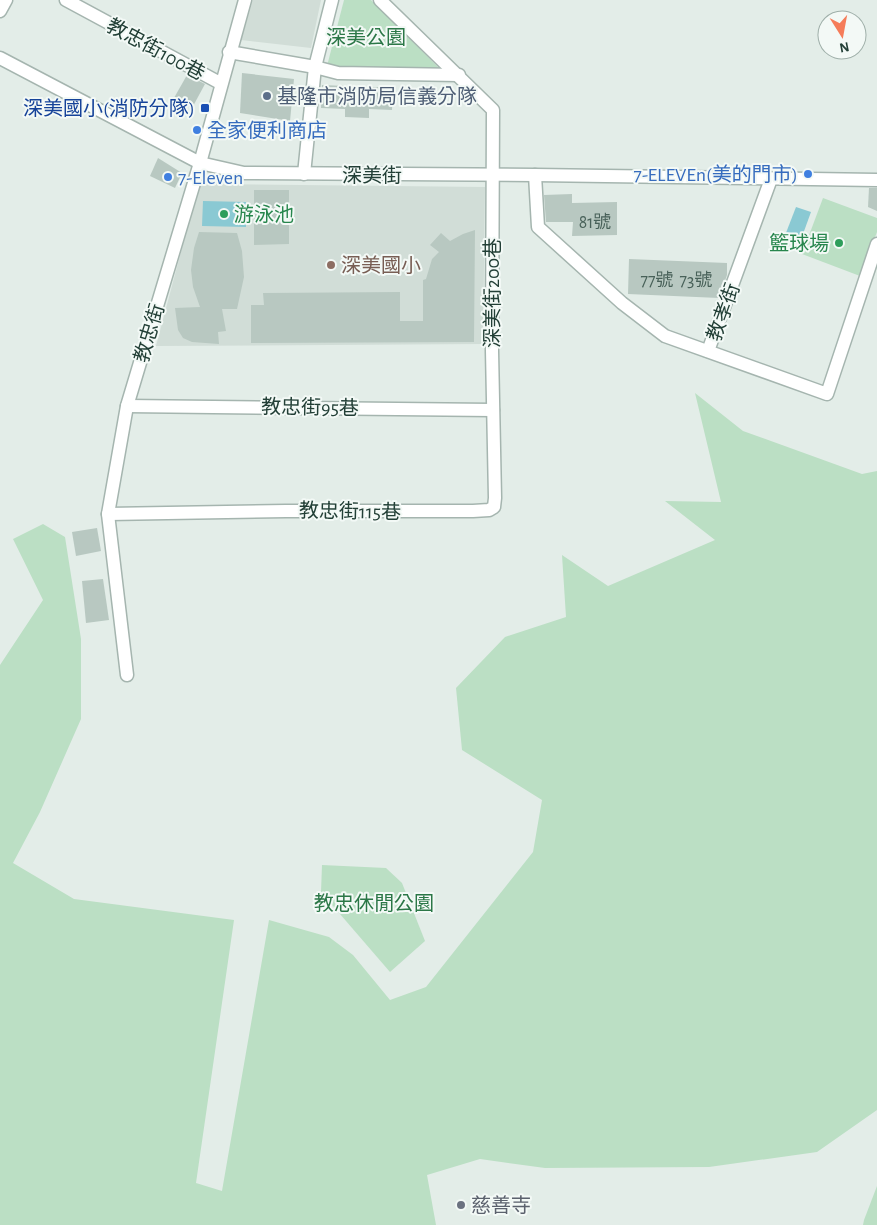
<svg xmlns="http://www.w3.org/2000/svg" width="877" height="1225" font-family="'Alegreya Sans','Noto Sans TC',sans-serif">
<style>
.built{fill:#d1ddd7}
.green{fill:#bbdfc4}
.water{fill:#8ac9d3}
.building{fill:#b8c8c1}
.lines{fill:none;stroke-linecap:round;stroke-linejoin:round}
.street-casing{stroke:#a5b5af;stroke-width:15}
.street{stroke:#fff;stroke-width:12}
.service-dot{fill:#5c6f8a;stroke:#f3f9f6;stroke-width:2}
.transit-dot{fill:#1a4fb4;stroke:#f3f9f6;stroke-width:2}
.shop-dot{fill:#3f7fe0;stroke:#f3f9f6;stroke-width:2}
.leisure-dot{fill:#2e9e5b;stroke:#f3f9f6;stroke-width:2}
.education-dot{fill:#8d6e63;stroke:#f3f9f6;stroke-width:2}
.worship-dot{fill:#6b7280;stroke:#f3f9f6;stroke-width:2}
.labels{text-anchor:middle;stroke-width:4;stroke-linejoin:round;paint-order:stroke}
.number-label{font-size:18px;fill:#486159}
.park-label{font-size:20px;fill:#2b7747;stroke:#f3f9f6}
.street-label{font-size:20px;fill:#223f36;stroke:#f3f9f6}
.service-label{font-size:20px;fill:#4e5e75;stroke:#f3f9f6;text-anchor:start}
.transit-label{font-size:20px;fill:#164399;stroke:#f3f9f6;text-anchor:end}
.shop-label{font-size:20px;fill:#366cbe;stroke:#f3f9f6;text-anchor:start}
.leisure-label{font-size:20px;fill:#27864d;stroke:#f3f9f6;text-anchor:start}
.education-label{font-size:20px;fill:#785e54;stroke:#f3f9f6;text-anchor:start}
.worship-label{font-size:20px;fill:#5b616d;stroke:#f3f9f6;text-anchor:start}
</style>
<rect width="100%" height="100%" fill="#e3ede8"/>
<g class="built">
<path d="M253,0h68l-10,48 -70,-8z"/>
<path d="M199,184l286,3 -2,157 -327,2z"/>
</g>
<g class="green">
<path d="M344,0h27l70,70 -114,-4z"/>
<path d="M823,198l54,20v14l-17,44 -58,-22z"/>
<path d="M695,393l48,38 119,43 15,-3v639l-60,42 -108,15 -164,1 -65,-9 -53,16 9,50h-436v-560l43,-65 -30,-61 30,-15 22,13 16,102v80l-41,93 -27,51 61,36 160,21 -38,263 26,8 47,-271 60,17 24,18 37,45 36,-13 107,-135 9,-52 -80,-50 -6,-62 49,-51 61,-20 -4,-62 46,31 107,-46 -50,-39 56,1z"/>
<path d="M322,865l64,3 16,15 23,58 -35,31 -69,-80z"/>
<path d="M877,1186v39h-14l1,-5z"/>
</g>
<g class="water">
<path d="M203,201l43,1v25l-44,-1z"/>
<path d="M796,207l15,5 -12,33 -15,-7z"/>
</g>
<g class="building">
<path d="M242,73l52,6 -4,42 -50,-8z"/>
<path d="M187,75l18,9 -13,24 -18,-10z"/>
<path d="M322,85l24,1v7l24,1v-7h23l-1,23 -23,-1v9l-24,-1v-8l-24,-1z"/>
<path d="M158,158l24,15 -7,15 -25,-12z"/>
<path d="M869,188h8v23l-9,-4z"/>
<path d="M254,190h35v54l-35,1z"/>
<path d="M572,194v9l45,-1v33l-45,1 1,-14h-27l-2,-27z"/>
<path d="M475,230l-1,112 -223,1v-38h13l-1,-12 137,-1v29h23v-41l3,-1 6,-20 7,-7 -9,-7 11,-12 9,8 13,-7z"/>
<path d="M199,232l38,1 5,18 2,26 -7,32h-15l4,22 -8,1 1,12 -27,-2 -9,-4 -5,-8 -3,-22 25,-1 -7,-20 -2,-17 3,-22z"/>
<path d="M629,259l98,4v12l-8,23 -91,-4z"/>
<path d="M97,528l4,23 -25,5 -4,-24z"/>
<path d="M103,579l6,41 -23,3 -4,-42z"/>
</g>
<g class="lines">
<g class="street-casing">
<g id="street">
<path d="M66,0l154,83"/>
<path d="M0,11l6,-11"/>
<path d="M229,52l86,15 23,6 121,2"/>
<path d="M0,58l200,105 44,10 291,2 342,5"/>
<path d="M304,174l11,-107 17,-67"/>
<path d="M535,175l3,52 84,76 43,33 162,58 50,-150"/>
<path d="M708,351l63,-172"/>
<path d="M127,406l366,4"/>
<path d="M108,514l178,-3h187l16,-1 5,-3 1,-9 -3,-147 1,-241 -113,-110"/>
<path d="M127,675l-19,-161 19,-108 73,-243 45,-163"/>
</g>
</g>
<use href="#street" class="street"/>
</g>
<circle class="service-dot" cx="267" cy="96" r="5"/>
<rect class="transit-dot" x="200" y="103" width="10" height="10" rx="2.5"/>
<g class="shop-dot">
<circle cx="197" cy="130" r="5"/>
<circle cx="808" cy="174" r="5"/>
<circle cx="168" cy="177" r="5"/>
</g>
<g class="leisure-dot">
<circle cx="224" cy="214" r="5"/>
<circle cx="839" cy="243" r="5"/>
</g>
<circle class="education-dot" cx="331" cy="265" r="5"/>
<circle class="worship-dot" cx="461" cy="1205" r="5"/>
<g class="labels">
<g class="number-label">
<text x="595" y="228">81號</text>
<text x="657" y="286">77號</text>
<text x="696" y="286">73號</text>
</g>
<g class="park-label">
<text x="366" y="44">深美公園</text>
<text x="374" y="910">教忠休閒公園</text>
</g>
<g class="street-label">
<text transform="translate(156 49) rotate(28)" y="7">教忠街100巷</text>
<text x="372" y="182">深美街</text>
<text transform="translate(492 293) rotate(-90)" y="7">深美街200巷</text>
<text transform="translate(723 312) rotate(-70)" y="7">教孝街</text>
<text transform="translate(149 333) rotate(-73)" y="7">教忠街</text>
<text transform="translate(310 407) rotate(1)" y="7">教忠街95巷</text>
<text transform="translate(350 511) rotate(1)" y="7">教忠街115巷</text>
</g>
<g class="service-label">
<text x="277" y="103">基隆市消防局信義分隊</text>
</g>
<g class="transit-label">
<text x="195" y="115">深美國小(消防分隊)</text>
</g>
<g class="shop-label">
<text x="207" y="137">全家便利商店</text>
<text x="798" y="181" text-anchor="end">7-ELEVEn(美的門市)</text>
<text x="178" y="184">7-Eleven</text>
</g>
<g class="leisure-label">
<text x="234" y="221">游泳池</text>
<text x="829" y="250" text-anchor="end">籃球場</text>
</g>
<g class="education-label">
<text x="341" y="272">深美國小</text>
</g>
<g class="worship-label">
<text x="471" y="1212">慈善寺</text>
</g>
</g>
<g transform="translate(842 35) rotate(169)"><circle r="24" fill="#f3f9f6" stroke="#9fafa9"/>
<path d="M0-4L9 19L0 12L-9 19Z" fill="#f57c59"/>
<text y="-8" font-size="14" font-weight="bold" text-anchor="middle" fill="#223f36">N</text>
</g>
</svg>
